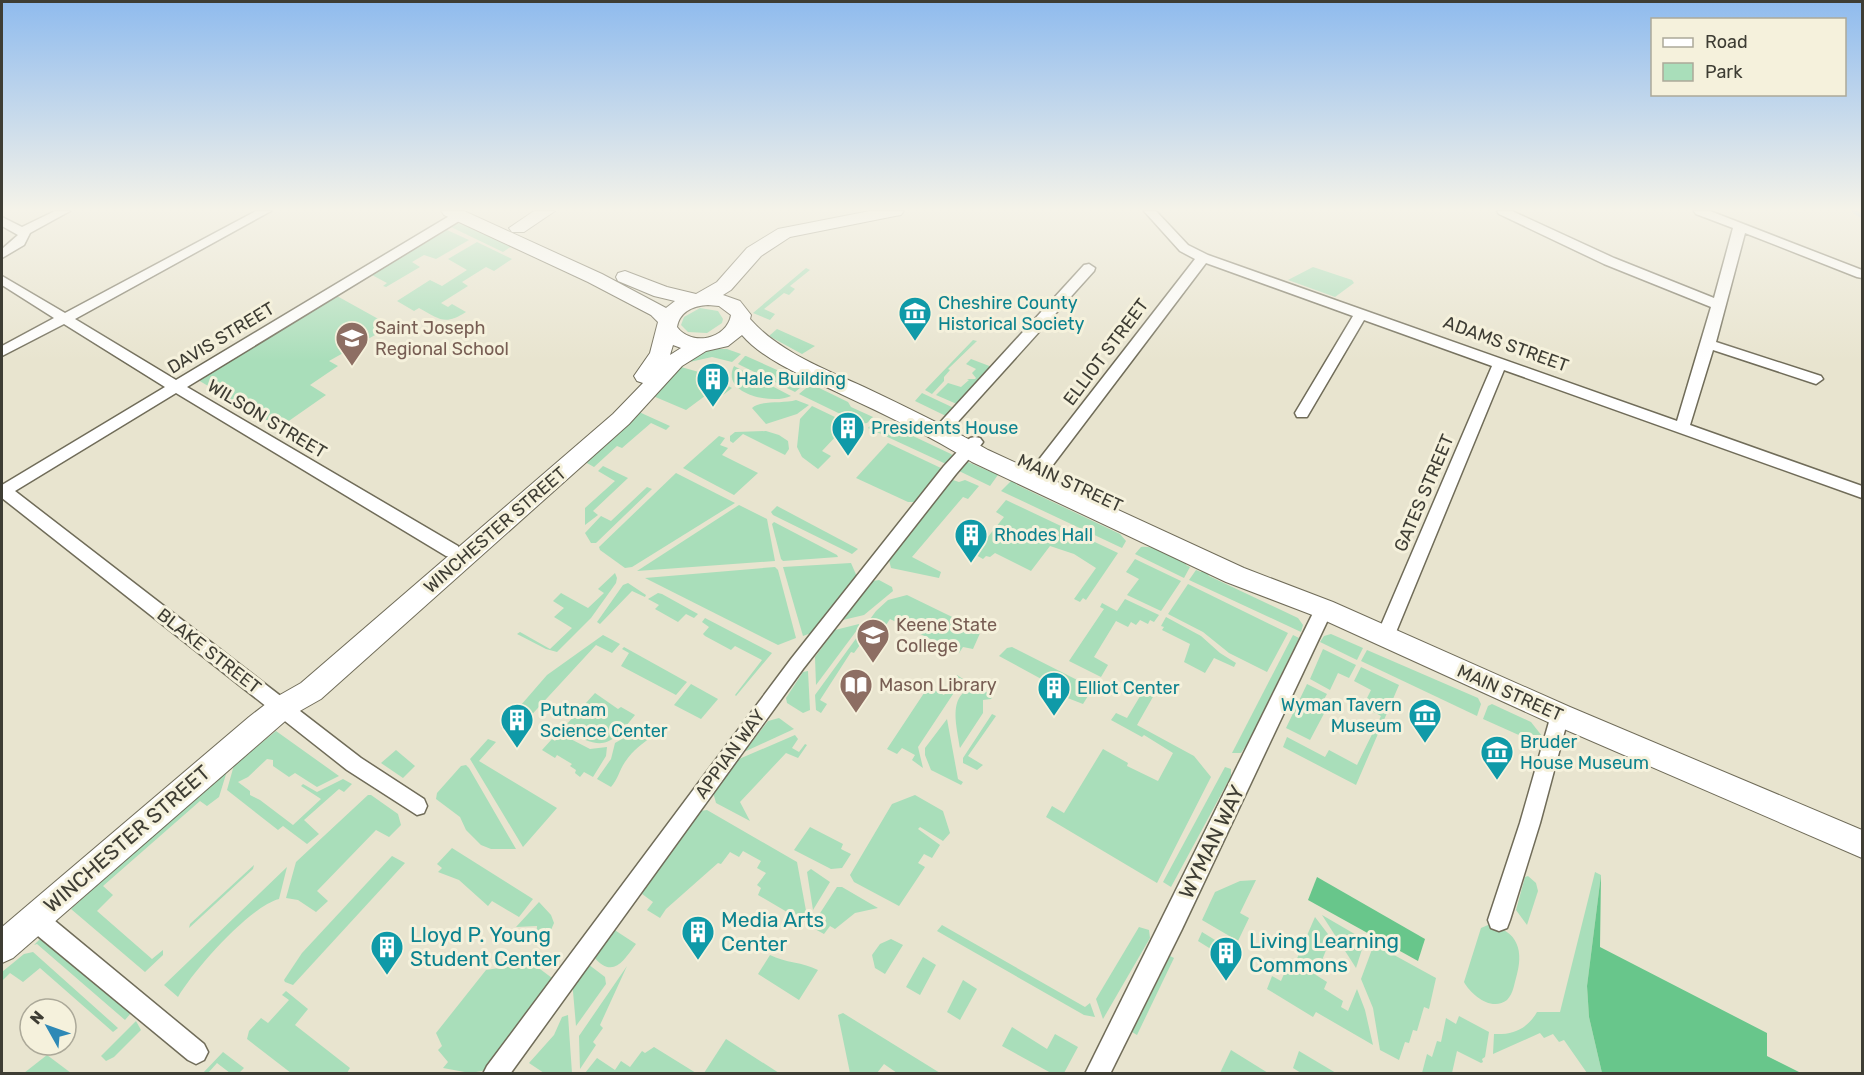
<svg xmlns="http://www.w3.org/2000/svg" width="1864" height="1075" font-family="Rubik,sans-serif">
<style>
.green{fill:#a9deba}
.forest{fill:#68c68b}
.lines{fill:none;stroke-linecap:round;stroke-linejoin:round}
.stream{stroke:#aac6f6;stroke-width:4}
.street-casing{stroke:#706c59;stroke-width:3}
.secondary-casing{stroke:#706c59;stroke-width:2}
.street{fill:#fff;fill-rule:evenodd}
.secondary{fill:#fff;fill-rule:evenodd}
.labels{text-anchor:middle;stroke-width:6;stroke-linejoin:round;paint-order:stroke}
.culture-label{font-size:18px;fill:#0d838f;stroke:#f5f1dc;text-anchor:start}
.education-label{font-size:18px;fill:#785e54;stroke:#f5f1dc;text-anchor:start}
.street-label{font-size:18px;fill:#3e3d34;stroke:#f5f1dc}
.near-street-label{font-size:21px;fill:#3e3d34;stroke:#f5f1dc}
.near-culture-label{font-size:21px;fill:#0d838f;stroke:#f5f1dc;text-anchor:start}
</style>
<rect width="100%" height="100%" fill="#e8e4cf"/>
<g class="green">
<path d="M459,223h3l50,23 -9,6 -52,-25z"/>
<path d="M447,230l22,10 -33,19 -12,-4 -12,7 8,5 -34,20 -3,-1 4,-3 -15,-8z"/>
<path d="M477,242l35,17 -18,12 -8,-4 -24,15 6,4 -27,17 7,4 4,-3 14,8c-22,14 -26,7 -47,-4l-5,3 -17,-10 33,-21 12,6 25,-16 -19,-11z"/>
<path d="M1313,267l39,13 2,3 -19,14 -47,-17z"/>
<path d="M806,268l4,2 -20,16 5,3 -6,6 -5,-2 -20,16 11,5 -5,6 -17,-7z"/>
<path d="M337,296l54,30 -62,35 9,5 -28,19 16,10 -43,30 -7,1 -78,-46z"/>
<path d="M700,308l18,3 5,8 -1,4 -15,10 -19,-1 -7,-7 3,-8z"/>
<path d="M777,329l38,17 -13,8 -33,-18z"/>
<path d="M973,340l4,1 -29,28 2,1 -6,7v4l-12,13 -7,-4z"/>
<path d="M707,349h20l14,5 -9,8 -20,-5 -27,6z"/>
<path d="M745,356h1l60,27 -11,9 -57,-28z"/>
<path d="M971,359l21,8 -33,38 -23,-10 12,-12 13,4 8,-7 -2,-1h8l1,-1 -4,-5 4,-4 -10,-5z"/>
<path d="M734,366l57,30c-18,9 -71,-2 -57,-30z"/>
<path d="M681,367l25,7 26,14 -9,7 -10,-5 -27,20 -33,-14z"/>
<path d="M811,384l37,18 3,5 22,10 -6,6 -6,1 -62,-30z"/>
<path d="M922,393l34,16 -8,8 -33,-16z"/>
<path d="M796,400l13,5 -12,9 -31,10 -14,-16c8,-8 31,-4 44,-8z"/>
<path d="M812,406l48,23 -11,10 -11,-5 -16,17 9,5 -13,13 -16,-12 -5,-10 3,-28z"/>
<path d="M639,412l31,14 -4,4 -15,-7 -29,25 -5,-2 -23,21 -9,-5z"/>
<path d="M877,419l74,35 2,2 -7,8 -78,-36z"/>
<path d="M766,431l13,4 9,6 1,8 -4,6 -42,-21 -10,9 -3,-2v-5l5,-4z"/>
<path d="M719,436l6,2 -5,7 8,3 -6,7 36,18 -24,22 -51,-27z"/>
<path d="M888,443l55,26 -25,33h-10l-52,-24z"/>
<path d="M968,462l23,10h9l-10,14 -33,-16 6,-7z"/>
<path d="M603,466l25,12 -35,33 5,4 -13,10v-17l30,-27 -17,-10z"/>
<path d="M676,473l59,30 -103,64 -7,1 -25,-18 -1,-3z"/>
<path d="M950,479l9,3 6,-2 14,6 -11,13 -5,-2 -51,60 29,15 -2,6 -48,-10 -2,-8z"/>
<path d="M1013,479l4,6 103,49 6,7 -4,7 -121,-57z"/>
<path d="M647,487l5,2 -56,54h-5l-6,-10 16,-17 10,5z"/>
<path d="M1006,500l112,53 -32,47 -3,-2 -3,4 -6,-3 22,-31 -22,-14 -24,-8 -19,25 -36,-18 -5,4 -4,-1 -3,3 -9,-5 30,-37 -8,-5z"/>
<path d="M739,505l28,14 8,42 -138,10z"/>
<path d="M777,506l81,43 -6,5 -79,-39 -2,-3z"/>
<path d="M774,522l63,33 1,2 -55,4 -2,-2 -9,-35z"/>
<path d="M1141,547c17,-2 30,14 47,14l-2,4 4,2 -6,11 -49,-24z"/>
<path d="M1135,559l46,22 -20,30 -34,-16 12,-16 -13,-7z"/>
<path d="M851,563l7,16 -44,53 -11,4 -20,-69z"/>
<path d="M775,567l3,3 18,68 -18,7 -133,-67z"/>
<path d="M1204,568l5,8 89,42 5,7 -2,7 -112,-52 7,-10 5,2z"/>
<path d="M615,573l2,5 -1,5 -25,35 -34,34 -11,-3 -29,-15 3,-2 30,17 22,-21 -18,-11 10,-9 -11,-7 8,-8 27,15 16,-15 -6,-4z"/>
<path d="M879,580l13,7 1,4 -29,24 -21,5 30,-39z"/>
<path d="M628,583l18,12 -1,2 -13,-6 -32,33 -3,-2 26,-37z"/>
<path d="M1188,584l100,49 -21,39 -38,-19 -26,-21 -35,-18z"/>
<path d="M658,593l4,1 36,20 -4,4 -8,-4 -8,8 -23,-13 4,-4 -11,-6z"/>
<path d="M907,595l74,36 -8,18 -10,-2 -4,6 -69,-34 -8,12 -9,-4 -19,26 -3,-1 -31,48 7,4 -6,9 -5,-3 -1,-15 61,-84 12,-11z"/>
<path d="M1125,599l34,16 -5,7 -4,-2 -2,4 -8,-4 -4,5 -5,-3 -3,5 -12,-6 -22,36 14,8 -7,12 -32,-16 35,-52 -4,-2 2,-4 15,8z"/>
<path d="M1166,617l35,19 19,17 16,10 -2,4 -20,-9 -9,15 -21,-11 6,-18 -28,-14 2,-3 -3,-1z"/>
<path d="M705,618l67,35 -36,43 -1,-1 27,-35 -27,-14 -4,4 -26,-14 -2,-2 6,-7 -7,-5z"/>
<path d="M859,624l1,2 -44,59 -1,-28 20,-27z"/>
<path d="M1331,634l32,14 -6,12 -37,-18 4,-6z"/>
<path d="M603,635l17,9 -8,9 -16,-8 -83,90 -12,-7 46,-53z"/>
<path d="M1293,635l6,3 -52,106 -6,9h-9z"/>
<path d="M624,647l63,35 -11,13 -55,-29 8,-13 -7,-4z"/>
<path d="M1012,647l81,41 -10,16 -18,-7 2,-4 -68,-37 8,-8z"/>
<path d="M1323,649l33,16 -7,13 -11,-5 -8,17 -20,-11z"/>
<path d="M1367,650l111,48 3,6 -4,12 -116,-55z"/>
<path d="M1361,667l38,18 -43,100 -73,-38 4,-10 38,20 4,-7 28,15 24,-49 -18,-10 8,-16 -17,-9z"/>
<path d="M808,671l2,39 -7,3 -16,-10 -1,-5 17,-26z"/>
<path d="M957,675l6,4 -45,68 5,21 -11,-8 3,-5 -13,-7 -5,6 -10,-5 41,-62 16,8z"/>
<path d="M1148,683l10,5 -21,37 57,31 17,21 -54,106 -111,-66 6,-11 12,7 39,-64 25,14 -1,3 31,15 15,-28 -29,-18 -2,2 -31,-17 5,-7 11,5z"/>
<path d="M691,684l27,15 -17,20 -27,-14z"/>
<path d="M1307,684l20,10 -5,9 6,3 -18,34 -24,-12z"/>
<path d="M977,687l16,9 -2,3 -8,1v13l-23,35c-3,-22 -14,-56 17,-61z"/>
<path d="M595,693l23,16 3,-2 14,8c-27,34 -32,35 -71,15l4,-4 -2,-1z"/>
<path d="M1492,704l39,18 11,14 -1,9 -58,-26 5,-13z"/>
<path d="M992,714l4,2 -28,40 15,9 -6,5 -14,-7v-5z"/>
<path d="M779,718l15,11 -50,23 24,-31z"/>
<path d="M947,719l11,60 5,3 -2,3 -30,-15 -6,-15v-7z"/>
<path d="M276,731l63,45 -22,11 -22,-14 -6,4 -16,-11v-6l-6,-1 -19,18 -10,5 12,9v4l10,5 33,25 28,-26 -20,-13 2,-2 14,8 26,-13 9,5 -8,8 -5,-3 -35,31 15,14 -12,10 -24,-18 -5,4 -51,-40 7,-25z"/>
<path d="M643,732l11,3c-11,8 -21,15 -29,27 -6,9 -7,17 -14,25l-14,-8 14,-20 4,-16 14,-8z"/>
<path d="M561,734l29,15 17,-2 -1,9 -13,21 -9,-5 -4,5 -5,-4 1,-3 -6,-4 2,-2 -15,-9 -2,3 -13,-8 10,-11 3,2z"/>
<path d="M795,735l3,4 -6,9 7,4 6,-8 2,1 -9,13 -12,-5 -46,49 10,19 -34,-18 -3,-11 26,-33z"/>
<path d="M488,739l8,3 -17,19 78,47 -34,39 -53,-88z"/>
<path d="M396,750l19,16 -12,12 -22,-15z"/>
<path d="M466,765l3,3 47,81h-25l-10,-4 -15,-15 -6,-13 -24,-18 1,-6 24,-27z"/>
<path d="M1225,767l6,2v7l-60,111 -8,-5z"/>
<path d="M227,771l-8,26 -12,9 -7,-5 -97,85 10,9 -16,16 55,48 11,-9v5l-18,17 -74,-63 91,-83z"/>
<path d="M368,795h3l27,19 3,11 -12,12 -13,-7 -59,61 11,10 -12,11 -18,-12 -12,-2 10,-36z"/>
<path d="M915,795l28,16 7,22 -7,8 -23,-14 -2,2 22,16 -8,13 -8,-4 -6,9 7,4 -26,39 -45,-24 -4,-7 42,-71z"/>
<path d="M707,810l90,52 10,54 -3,6 -46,-27 3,-7 -4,-3 9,-12 -9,-5 4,-7 -18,-10 -4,6 -9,-5 -9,12 -3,-1 -52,46 -6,9 -13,-8 6,-8 -15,-11 58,-76 4,-4z"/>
<path d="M810,827l33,17 -2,5 10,5 -9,14 -11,1 -37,-19z"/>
<path d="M452,848l81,51 -14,18 -27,-16 -4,5 -29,-26 -21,-8 4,-4 -5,-4z"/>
<path d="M392,856l13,7 -112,122 -8,-3 -1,-2 18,-27z"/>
<path d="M254,865l-1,4 -64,59 1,-4z"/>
<path d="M287,867l-8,32c-30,8 -85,71 -101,98l-14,-12z"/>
<path d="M811,869l19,13 -17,28 -6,-38z"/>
<path d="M1595,872l6,3 -14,111 2,31 13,56h-15l-23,-33 -5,2 -6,-8 -9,4 -4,-5 -47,21 1,-20c19,1 33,-5 43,-22h23z"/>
<path d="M1528,876l8,7 2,8 -11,34 -11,-15 9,-33z"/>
<path d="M1256,880l-16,33 9,5 -11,23 -36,-21 13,-28 25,-11z"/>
<path d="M837,887h5l36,21 -23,5 -20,16 -5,-3 -6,8 -13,-7z"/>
<path d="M539,902l12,13 3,8 -6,14 -12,5 1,-16 -21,1z"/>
<path d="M1322,915l43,25 -9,28z"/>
<path d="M1315,917l16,21 -15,37 11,7 -3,7 19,12 -2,6 7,4 9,-22 8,21 8,35 -57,-33 -3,5 -46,-28 5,-13 9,5 6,-14 5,3z"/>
<path d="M942,925l143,82 5,-4 5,14 -11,-2 -147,-84z"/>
<path d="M1488,925c31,5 36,27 28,53 -2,7 -3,16 -9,22 -15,12 -36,-5 -43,-18l17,-54z"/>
<path d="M610,927l26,17c-13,17 -23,36 -43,12z"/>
<path d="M1139,927l10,3 1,8 -47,81 -7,-20z"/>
<path d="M1202,932l31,19 -5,12 -6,-4v-3l-24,-15z"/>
<path d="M42,937l89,76 -6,7 -88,-76 -3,1z"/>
<path d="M891,939l12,6 -18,29 -10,-6 -3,-13 8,-11z"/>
<path d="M1374,944l62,34 -7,31 -5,-2 -7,24 -4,-1 -4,13 -4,-1 -6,18 -19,-10 -7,-42 -12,-29z"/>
<path d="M33,952l85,76 -5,4 -73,-64 -17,14 -13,-9 -8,8v-9l22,-18z"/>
<path d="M770,955c15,8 33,7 48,15l-19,30 -41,-26z"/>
<path d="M1170,956l4,2 -37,77 -5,-3z"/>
<path d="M923,957l13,8 -16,30 -14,-8z"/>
<path d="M584,961l21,16 1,7 -30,42 -4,-46z"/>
<path d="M532,963l24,18 -68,89 -18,3 -27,-5 5,-6 -10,-12 4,-4 -6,-13 50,-63z"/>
<path d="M627,966l-27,59 3,3 -10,14 3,3 -16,24 -1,-33z"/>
<path d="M963,980l14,9 -17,31 -13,-8z"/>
<path d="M286,991l22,18 -13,16 55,43 -3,5h-56l-44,-34 2,-8 12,-13 7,5 21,-23 -7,-5z"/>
<path d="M843,1013l97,60h-43l-13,-9 -7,9h-27l-12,-58z"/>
<path d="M568,1015l4,58h-28l-15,-10 25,-28 8,-18z"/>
<path d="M1459,1016l30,16 -4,25 -3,2 1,3 -2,1 -24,-12 -5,22h-30l5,-19 5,3 5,-16 4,1 5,-24 10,6z"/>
<path d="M136,1021l5,9 -27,27 -8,4 -5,-5z"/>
<path d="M1012,1027l35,22 8,-15 23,13 -14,26h-13l-49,-27z"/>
<path d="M726,1039l53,34h-75z"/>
<path d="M654,1047l42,26h-111l12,-15 18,12 6,-9 9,6 12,-16 3,2z"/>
<path d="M1231,1050l37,23h-48z"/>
<path d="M1299,1051l37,22h-35l-8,-5z"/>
<path d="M223,1052l21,16 -5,5h-9l-13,-10 -9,10h-5z"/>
<path d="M47,1055l24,18h-47z"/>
</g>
<g class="forest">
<path d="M1601,875l-1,72 167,86v23l34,17h-199l-13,-56 -2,-31z"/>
<path d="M1317,877l108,62 -7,22 -110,-61z"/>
</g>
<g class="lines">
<path class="stream" d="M1854,211l8,5"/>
<g class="street-casing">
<g id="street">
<path d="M55,211h15l-40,22 -6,12 -22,13v-9l16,-14 -16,-9v-9l20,10z"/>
<path d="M256,211h15l-196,108 101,61 280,-168h8v6l-277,169 271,159 2,5 -2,5 -6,1 -6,-1 -270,-163 -161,98 346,267 63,41 3,7 -3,7 -7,2 -70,-45 -345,-272v-13l163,-98 -101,-63 -62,32v-10l52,-28 -52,-33v-9l63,37z"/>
<path d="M1144,211h12l32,34 20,10 469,166 34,-114 -107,-43 -105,-50 -2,-3h15l102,47 100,40 19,-70 -37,-14 -2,-3h16l152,59v8l-5,-1 -112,-44 -29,109 105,34 2,3 -7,5 -103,-34 -23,75 172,61v12l-358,-128 -110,267 -3,5 -6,2 -6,-2 -3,-5 116,-271 -128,-46 -57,97h-10l-2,-4 58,-97 -147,-53 -160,211h-12l-2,-4 2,-4 161,-207 -15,-8z"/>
<path d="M1089,264l6,4 -1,3 -149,165h-10l-3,-4 3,-4 149,-163z"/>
<path d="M975,437l5,1 3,4 -3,4 -24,28 -153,195 -293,405h-27l4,-8 304,-407 153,-193 26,-28z"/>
<path d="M1324,602l6,2 3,5 -151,320 -72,145h-25l230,-465 3,-5z"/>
<path d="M1560,707l7,2 2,6 -29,108 -30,97 -3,8 -8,3 -8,-3 -3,-8 32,-97 31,-108 2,-6z"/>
<path d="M35,908l8,3 161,133 4,8 -4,8 -8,4 -8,-4 -161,-133 -3,-8 3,-8z"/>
</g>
</g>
<g class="secondary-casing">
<g id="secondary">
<path d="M441,211h23l138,63 64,34 9,-7 -21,-5 -36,-15 -2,-4 2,-4 7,-2 42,16 29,7 21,-12 30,-34 31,-19 92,-18h34l-3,4 -6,1 -105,21 -29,19 -30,34 -8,5 17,6 11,14 -1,4c29,33 75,50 114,68 42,20 84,40 124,63l256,118 89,34 237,105 292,123v28l-312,-135 -235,-107 -89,-34 -254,-120c-42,-26 -86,-47 -131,-68 -31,-15 -77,-33 -99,-59l-14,11 -22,5 -24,15 -53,58 -308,275 -30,17 -278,242 -11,5v-36l247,-210 22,-17 30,-17 312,-269 30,-31 -6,-2 -3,-5 16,-23 8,-31 -7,-7 -63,-33 -144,-67zM708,305l11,1 12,9c-4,24 -39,32 -54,12 3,-16 16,-21 31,-22zM673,345l8,3 -11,7z"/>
<path d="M534,211h21l-31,21h-12l-3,-4z"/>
</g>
</g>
<use href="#street" class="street"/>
<use href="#secondary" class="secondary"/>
</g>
<linearGradient id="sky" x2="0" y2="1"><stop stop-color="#8fbbee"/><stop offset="0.58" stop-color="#f5f3e9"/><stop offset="1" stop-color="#f5f3e9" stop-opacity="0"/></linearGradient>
<rect width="1864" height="361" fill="url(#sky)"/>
<defs>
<g id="museum-pin" transform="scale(1.725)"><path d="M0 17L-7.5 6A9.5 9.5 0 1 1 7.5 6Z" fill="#0f9aa8" stroke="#f5f1dc"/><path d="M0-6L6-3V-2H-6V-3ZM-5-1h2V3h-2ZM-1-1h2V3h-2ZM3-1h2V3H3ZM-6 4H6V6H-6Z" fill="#fff"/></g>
<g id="school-pin" transform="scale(1.725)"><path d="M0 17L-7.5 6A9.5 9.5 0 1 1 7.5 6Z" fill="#8d6e63" stroke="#f5f1dc"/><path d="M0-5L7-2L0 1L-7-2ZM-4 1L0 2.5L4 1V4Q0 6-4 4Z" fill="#fff"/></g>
<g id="building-pin" transform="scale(1.725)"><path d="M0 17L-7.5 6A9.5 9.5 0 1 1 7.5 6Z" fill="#0f9aa8" stroke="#f5f1dc"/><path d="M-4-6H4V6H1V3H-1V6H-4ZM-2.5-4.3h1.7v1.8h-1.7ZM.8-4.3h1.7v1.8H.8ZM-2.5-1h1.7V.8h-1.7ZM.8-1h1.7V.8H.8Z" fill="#fff"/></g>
<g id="university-pin" transform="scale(1.725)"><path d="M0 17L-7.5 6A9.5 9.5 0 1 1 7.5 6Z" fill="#8d6e63" stroke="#f5f1dc"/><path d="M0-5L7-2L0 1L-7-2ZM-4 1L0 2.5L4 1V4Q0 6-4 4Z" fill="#fff"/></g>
<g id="library-pin" transform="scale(1.725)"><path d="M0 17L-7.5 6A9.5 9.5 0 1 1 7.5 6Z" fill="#8d6e63" stroke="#f5f1dc"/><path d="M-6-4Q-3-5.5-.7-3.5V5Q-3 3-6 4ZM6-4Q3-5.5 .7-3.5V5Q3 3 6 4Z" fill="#fff"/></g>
</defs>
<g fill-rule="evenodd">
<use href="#museum-pin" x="915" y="313"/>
<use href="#school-pin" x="352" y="338"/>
<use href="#building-pin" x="713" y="379"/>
<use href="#building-pin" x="848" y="428"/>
<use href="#building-pin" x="971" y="535"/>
<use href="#university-pin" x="873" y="635"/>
<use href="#library-pin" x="856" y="685"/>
<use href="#building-pin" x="1054" y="688"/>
<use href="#museum-pin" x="1425" y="715"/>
<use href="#building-pin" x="517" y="720"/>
<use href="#museum-pin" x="1497" y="752"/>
<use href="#building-pin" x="698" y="932"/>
<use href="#building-pin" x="387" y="947"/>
<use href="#building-pin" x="1226" y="953"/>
</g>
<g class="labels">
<g class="culture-label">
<text x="938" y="309">Cheshire County<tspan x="938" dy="21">Historical Society</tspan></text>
<text x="736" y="385">Hale Building</text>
<text x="871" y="434">Presidents House</text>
<text x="994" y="541">Rhodes Hall</text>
<text x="1077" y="694">Elliot Center</text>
<text x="1402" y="711" text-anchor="end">Wyman Tavern<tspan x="1402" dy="21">Museum</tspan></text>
<text x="540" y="716">Putnam<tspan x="540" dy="21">Science Center</tspan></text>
<text x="1520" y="748">Bruder<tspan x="1520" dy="21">House Museum</tspan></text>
</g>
<g class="education-label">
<text x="375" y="334">Saint Joseph<tspan x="375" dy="21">Regional School</tspan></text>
<text x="896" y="631">Keene State<tspan x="896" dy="21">College</tspan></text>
<text x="879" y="691">Mason Library</text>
</g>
<g class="street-label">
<text transform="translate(221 338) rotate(-31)" y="6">DAVIS STREET</text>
<text transform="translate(1506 344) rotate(20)" y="6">ADAMS STREET</text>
<text transform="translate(1106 352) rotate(-53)" y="6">ELLIOT STREET</text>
<text transform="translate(267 419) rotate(31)" y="6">WILSON STREET</text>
<text transform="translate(1070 483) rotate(25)" y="6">MAIN STREET</text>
<text transform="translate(1424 493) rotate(-67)" y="6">GATES STREET</text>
<text transform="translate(495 530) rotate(-41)" y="6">WINCHESTER STREET</text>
<text transform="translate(209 651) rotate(38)" y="6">BLAKE STREET</text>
<text transform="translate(1510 693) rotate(24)" y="6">MAIN STREET</text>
<text transform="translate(730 754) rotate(-54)" y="6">APPIAN WAY</text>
</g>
<g class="near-street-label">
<text transform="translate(127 839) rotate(-41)" y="7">WINCHESTER STREET</text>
<text transform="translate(1212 842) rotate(-64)" y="7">WYMAN WAY</text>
</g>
<g class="near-culture-label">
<text x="721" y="927">Media Arts<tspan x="721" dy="24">Center</tspan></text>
<text x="410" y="942">Lloyd P. Young<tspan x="410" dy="24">Student Center</tspan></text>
<text x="1249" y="948">Living Learning<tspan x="1249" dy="24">Commons</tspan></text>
</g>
</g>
<rect width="1864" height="1075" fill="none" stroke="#3e3d34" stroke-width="6"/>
<rect x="1651" y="18" width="195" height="78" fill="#f5f1dc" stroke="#aca999" stroke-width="1.5"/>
<rect x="1663" y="38" width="30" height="9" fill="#ffffff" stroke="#aca999" stroke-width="1.5"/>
<text x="1705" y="48" font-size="18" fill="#3e3d34">Road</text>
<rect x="1663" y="63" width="30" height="18" fill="#a9deba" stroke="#aca999" stroke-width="1.5"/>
<text x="1705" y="78" font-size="18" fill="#3e3d34">Park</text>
<g transform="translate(48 1027) rotate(310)"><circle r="28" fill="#f5f1dc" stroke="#aca999" stroke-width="1.5"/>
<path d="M0-4.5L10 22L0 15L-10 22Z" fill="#2e89b6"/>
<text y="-9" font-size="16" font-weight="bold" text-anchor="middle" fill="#3e3d34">N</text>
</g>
</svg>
